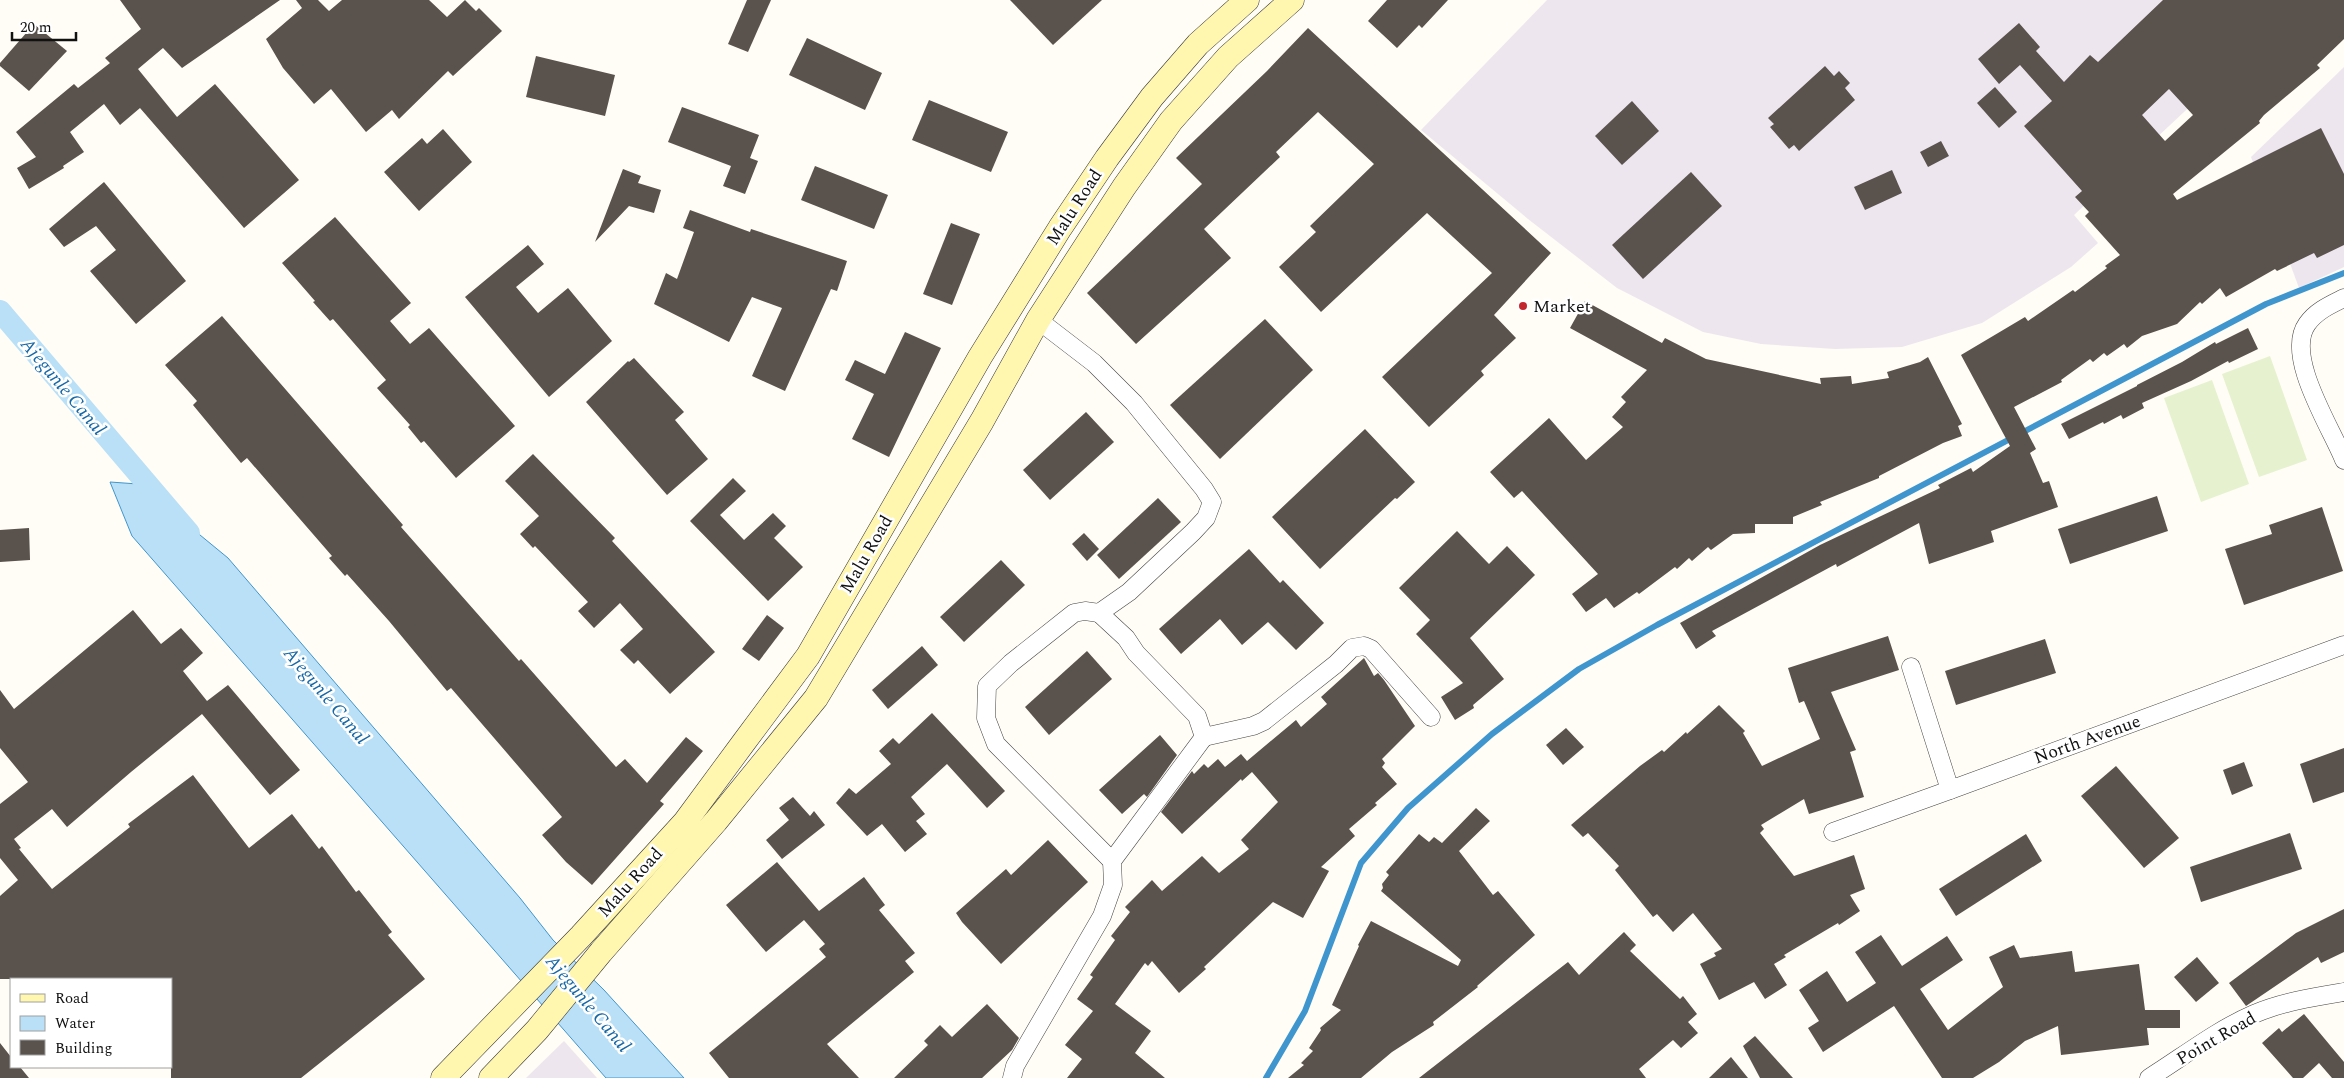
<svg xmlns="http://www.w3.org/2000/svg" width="2344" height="1078" font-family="Spectral,serif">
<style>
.industrial{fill:#eee6ef}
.pitch{fill:#e6f2cf}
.water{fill:#b9e0f7;stroke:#3f96cf}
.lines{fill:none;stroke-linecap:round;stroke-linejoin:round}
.stream{stroke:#3f96cf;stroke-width:6}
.canal{stroke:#b9e0f7;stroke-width:22}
.building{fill:#5a524d;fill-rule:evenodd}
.minor-casing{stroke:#444;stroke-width:19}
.secondary-casing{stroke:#333;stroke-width:25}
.minor{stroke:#fff;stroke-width:18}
.secondary{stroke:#fff6b0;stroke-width:24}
.poi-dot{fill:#c4262e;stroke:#fff;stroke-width:2}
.labels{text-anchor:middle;stroke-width:5;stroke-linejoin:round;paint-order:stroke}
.street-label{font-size:18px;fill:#111;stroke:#fff}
.poi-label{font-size:18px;fill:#111;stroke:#fff;text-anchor:start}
.water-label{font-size:19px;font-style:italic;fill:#1768a6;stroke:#fff}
</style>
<rect width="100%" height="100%" fill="#fffdf5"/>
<g class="industrial">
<path d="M1547,0h738l-6,23 -205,192 24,28 -27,24 -89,56 -80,24 -67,2 -74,-5 -58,-12 -86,-44 -89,-69 -107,-89z"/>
<path d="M2344,67v200l-45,21 -48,-131z"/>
<path d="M564,1041l33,37h-71z"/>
</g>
<g class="pitch">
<path d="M2270,356l37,104 -48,17 -37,-103z"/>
<path d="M2212,380l37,104 -48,18 -37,-104z"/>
</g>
<path class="water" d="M110,482l28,2 90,74 292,340 33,42 51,50 80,88h-78l-474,-542z"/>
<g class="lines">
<path class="stream" d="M1266,1078l39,-67 56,-148 47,-55 84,-74 87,-65 78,-44 609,-321 78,-31"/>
<path class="canal" d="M0,311l189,222"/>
</g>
<g class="building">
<path d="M120,0h160l-98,68 -19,-20 -25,21 39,48 38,-33 84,96 -55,48 -104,-120 -20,17 -16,-21 -34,28 14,20 -21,14 1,2 -35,21 -12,-21 19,-11 -20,-25 58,-48 4,4 32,-25 -5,-5 36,-29z"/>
<path d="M296,0h22l11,11 13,-11h87l18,17 18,-17 11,11 3,-3 23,23 -49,45 -5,-5 -49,48 -7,-9 -26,22 -35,-43 -17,15 -31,-36 -17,-29 36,-31z"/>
<path d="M747,0h24l-23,52 -20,-8z"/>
<path d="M1010,0h92l-49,45z"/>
<path d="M1387,0h61l-26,28 -3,-3 -22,23 -29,-27z"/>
<path d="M2163,0h181v39l-27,26 3,3 -56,47 -5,6 1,2 -87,71 4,6 144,-72 23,46v71l-27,13 -3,-5 -37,18 -2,-2 -49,28 -6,-9 -18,16 -2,-2 -23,22 -35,12 -15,12 -3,-4 -17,12 -3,-3 -11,9 -3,-3 -29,21 1,2 -48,25 22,42 -6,4 13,30 6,-2 9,26 -67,24 3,11 -65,22 -10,-41 -82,44 -1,-3 -124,67 4,5 -20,13 -16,-26 140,-78 120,-57 -2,-3 33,-17 2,4 37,-26 -49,-91 64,-38 3,4 45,-31 2,2 32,-24 -2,-2 15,-11 -35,-39 4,-4 -14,-15 7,-6 -58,-65 28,-25 -32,-36 -21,19 -21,-25 41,-36 21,24 -4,4 28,31 26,-27 8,7zM2169,89l24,26 -28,26 -23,-26z"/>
<path d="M34,24l33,27 -38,40 -29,-25v-3z"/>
<path d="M1308,28l243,225 -57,62 22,23 -35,33 3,4 -55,52 -47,-50 110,-104 -65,-60 -106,99 -42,-45 37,-35 -6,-6 64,-62 -56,-52 -42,40 4,5 -76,72 27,29 -95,86 -49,-51 115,-109 -26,-26 91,-87z"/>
<path d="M807,38l75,35 -17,37 -76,-35z"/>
<path d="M536,56l79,19 -10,41 -79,-19z"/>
<path d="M1825,66l9,10 5,-5 11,12 -5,5 10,12 -56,51 -5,-6 -5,4 -19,-22 4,-3 -6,-6z"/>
<path d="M1995,87l22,25 -18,16 -22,-25z"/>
<path d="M929,100l79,32 -17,40 -79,-32z"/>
<path d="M1632,101l27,30 -37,34 -27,-29z"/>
<path d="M682,107l77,28 -9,23 8,3 -13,33 -22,-8 8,-20 -63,-24z"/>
<path d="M443,129l29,33 -53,49 -35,-39 38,-34 5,6z"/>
<path d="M1941,141l8,15 -21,11 -8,-15z"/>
<path d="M815,166l73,29 -14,34 -73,-29z"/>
<path d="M623,169l18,7 -3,7 23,7 -7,23 -25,-7 -34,36z"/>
<path d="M1892,170l10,23 -37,17 -11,-23z"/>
<path d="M1691,172l31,34 -79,73 -31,-34z"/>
<path d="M104,182l82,99 -50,43 -46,-53 26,-21 -20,-24 -32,21 -15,-18z"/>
<path d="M690,210l60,22 1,-3 96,32 -10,30 -6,-2 -46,102 -33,-15 30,-68 -30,-11 -23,45 -75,-38 12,-31 11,6 17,-47 -11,-4z"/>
<path d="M335,217l76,86 -21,18 20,23 19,-16 86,98 -59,52 -32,-37 -3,2 -13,-16 2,-2 -33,-37 9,-8 -53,-61 -3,2 -17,-19 2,-1 -33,-38z"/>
<path d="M951,223l29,11 -28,71 -29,-11z"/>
<path d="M528,245l16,19 -28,23 22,26 30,-25 44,53 -63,56 -84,-100z"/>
<path d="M1585,301l77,42 3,-5 41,21 115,25 -1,-6 31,-2 1,8 37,-6 -2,-6 33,-10 8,-5 34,67 -4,2 4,10 -19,7 -64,33v2l-59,24 2,3 -29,12v7h-38v9l-22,1 -22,16 -3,-3 -16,14 -3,-3 -12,11 -2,-2 -36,27 -2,-2 -23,16 -8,-10 -20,14 -14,-18 26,-20 -76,-83 -8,7 -24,-26 59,-54 37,42 37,-33 -11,-10 14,-15 -5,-5 26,-27 -77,-42z"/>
<path d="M222,316l181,209 -2,2 118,134 2,-2 95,108 9,-8 22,24 39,-46 17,14 -43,50 4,3 -72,81 -26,-23 -24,-27 20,-18 -111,-129 -4,3 -58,-70 -42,-47 -2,2 -16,-18 3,-2 -85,-98 -6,5 -48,-58 4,-4 -32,-36z"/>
<path d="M1265,319l48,51 -93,89 -50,-54z"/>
<path d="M2248,328l10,21 -29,14 -1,-2 -37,20 -49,22 2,5 -21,11 -2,-4 -17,9 -1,-2 -34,17 -8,-15 76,-38v-1l45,-23 33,-20 1,2z"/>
<path d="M905,332l36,16 -52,109 -37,-18 22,-45 -29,-14 10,-20 30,14z"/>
<path d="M634,358l50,54 -9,8 33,39 -41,36 -81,-93 42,-41 1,1z"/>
<path d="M1086,412l28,30 -64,58 -27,-30z"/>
<path d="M1365,429l50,53 -18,17 -2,-1 -75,71 -48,-52z"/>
<path d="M533,454l82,84 -3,3 103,111 -45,42 -32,-34 -4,4 -14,-14 23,-21 -23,-26 -26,25 -16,-17 10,-9 -53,-56 -2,2 -13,-14 19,-18 -34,-35z"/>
<path d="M733,478l13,13 -26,24 24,25 29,-27 13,13 -12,12 29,29 -35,34 -78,-80z"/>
<path d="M2157,496l11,35 -98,33 -12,-35z"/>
<path d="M1158,498l23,24 -62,57 -22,-24z"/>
<path d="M2322,507l21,64 -99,34 -19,-56 47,-15 -3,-9z"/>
<path d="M29,528l1,32 -30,2v-32z"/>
<path d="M1457,531l32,33 18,-18 28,29 -65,63 34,41 -31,26 1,3 -19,12 -14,-23 22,-14 -47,-49 14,-14 -31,-32z"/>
<path d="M1084,533l15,16 -12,12 -15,-17z"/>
<path d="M1249,549l31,34 3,-3 41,43 -28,27 -28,-28 -26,23 -22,-26 -39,35 -22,-25z"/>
<path d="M1001,560l24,25 -61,57 -24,-25z"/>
<path d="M133,610l28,34 20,-16 22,25 -20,18 24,30 21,-16 72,85 -30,25 -68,-81 -71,58 -64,55 -15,-18 -38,30 7,9 -2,1 33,40 78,-62 -2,-3 65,-49 56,73 43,-34 27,35 3,-3 34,46 3,-2 33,42 -4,3 37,44 -124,99h-130v-99h-171v-83l18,-16 -18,-22v-54l28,-22 -28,-34v-58l14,19z"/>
<path d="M767,615l17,13 -25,33 -17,-12z"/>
<path d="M1888,636l11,34 -68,22 25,58 -6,2 14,45 -55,17 -5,-15 -43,26 3,4 -4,4 34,43 60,-21 11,34 -15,6 10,16 -21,14 -1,-2 -54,32 2,2 -12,7 13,21 -22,14 -11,-17 -35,18 -19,-36 16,-8 -2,-3 8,-4 -29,-36 -20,19 -16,-18 -4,3 -38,-47 4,-4 -31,-33 -5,4 -12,-12 69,-59 22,-16 2,2 22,-20 1,2 32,-29 26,26 -2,2 19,33 58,-27 -16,-38 -5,2 -11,-35z"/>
<path d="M2045,639l11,34 -100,32 -11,-34z"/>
<path d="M922,646l16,19 -50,44 -16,-19z"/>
<path d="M1087,651l25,28 -63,56 -24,-28z"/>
<path d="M1364,658l10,18 4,-3 6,7 31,46 -33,33 3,4 -3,4 15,17 -22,19 2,2 -28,24 6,7 -34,31 8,4 -26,47 -30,-16 -69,65 2,2 -27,24 -27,-32 -4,5 -3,-3 -30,41 36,27 -16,22 30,25h-98l15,-19 -17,-14 28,-34 -16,-12 16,-22 -3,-2 25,-35 -4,-4 19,-24 -5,-5 27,-27 10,11 40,-35 17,17 30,-24 -8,-9 37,-38 -26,-30 -10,9 -1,-2 -59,55 -21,-22 31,-41 2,3 10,-10 4,4 10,-9 7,8 16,-13 6,7 49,-41 5,7 26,-23 -6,-7z"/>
<path d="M932,713l73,78 -18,17 -40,-44 -36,33 14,17 -9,7 11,13 -22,18 -23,-28 -15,12 -31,-33 13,-15 7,6 35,-30 -12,-13 14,-13 6,6z"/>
<path d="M1566,728l18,19 -21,18 -17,-20z"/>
<path d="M1160,735l17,20 -30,42 -3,-3 -22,20 -23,-24z"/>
<path d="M2344,748v44l-31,11 -13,-39z"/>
<path d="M2244,762l9,24 -21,9 -9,-25z"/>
<path d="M2116,766l63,72 -35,30 -63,-72z"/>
<path d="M793,797l17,19 4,-5 11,14 -43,34 -16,-19 23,-20 -10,-12z"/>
<path d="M1476,808l14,13 -31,30 34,44 5,-4 37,44 -58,51 1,1 -45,35 1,3 -42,27 -31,26h-73l16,-13 -3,-2 12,-12 -4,-3 12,-18 -1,-2 21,-18 -9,-5 27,-59 -1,-1 13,-24 87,45 3,-6 -80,-69 2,-3 -1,-4 7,-9 -3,-3 33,-38 10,8 5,-5 8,6z"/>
<path d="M2290,833l12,36 -101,33 -11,-35z"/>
<path d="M2026,834l16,27 -86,55 -17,-27z"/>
<path d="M1048,840l40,42 -87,82 -39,-42 -6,-9 50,-44 5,6z"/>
<path d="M777,862l42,49 45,-34 21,28 -6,5 36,43 -10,8 9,11 -87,72 32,34h-130l-20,-25 117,-96 -7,-8 6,-5 -21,-24 -38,32 -40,-47z"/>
<path d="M2344,909v43l-23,11 -3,-6 -72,49 -17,-23 67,-50z"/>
<path d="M1624,932l12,13 -6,6 50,48 3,-3 14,18 -9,8 10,11 -17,15 -8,-8 -34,29 7,9h-227l149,-116 11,13z"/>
<path d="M1881,935l21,31 45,-30 16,24 -43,29 28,41 55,-43 -14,-30 25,-12 6,13 52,-7 3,21 64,-8 6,46h35v18h-33l2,17 -88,10 -3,-29 -33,15 -26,21 -26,16h-31l-48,-72 -71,46 -15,-24 11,-7 -20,-31 28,-19 20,31 29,-19 -21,-31z"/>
<path d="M2197,957l22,26 -23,19 -22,-25z"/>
<path d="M987,1004l32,34 -7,12 -30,28h-88l34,-33 -4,-4 16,-16 12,12z"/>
<path d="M2304,1014l40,48v16h-12l-13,-15 -16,15h-10l-31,-35 17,-15 3,4z"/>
<path d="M1755,1036l38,42h-33l-17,-32z"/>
<path d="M0,1043l11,14v10h9l9,11h-29z"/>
<path d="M1731,1057l17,21h-39z"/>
</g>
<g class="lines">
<g class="minor-casing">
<g id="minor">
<path d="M2344,298c-14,7 -28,13 -37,26 -23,32 25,105 37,136"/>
<path d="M1099,613l-14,-2 -11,2 -63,50 -24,23 -1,32 10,26 116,117"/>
<path d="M1911,667l39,123 394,-145"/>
<path d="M1204,737l49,-11 11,-5 72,-57 16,-16 12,-2 7,3 60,68"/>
<path d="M1833,832l117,-42"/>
<path d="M1012,1078l3,-12 87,-150 11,-31 -1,-24 92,-124 -7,-21 -61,-63 -10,-15 -27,-25 30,-21 64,-60 13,-14 6,-16 -8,-13 -70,-86 -40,-40 -56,-43"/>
<path d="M2149,1078c35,-22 68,-48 105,-64 28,-12 60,-17 90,-22"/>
</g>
</g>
<g class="secondary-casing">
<g id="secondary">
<path d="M443,1078l138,-142 104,-114 59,-80 64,-86 172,-299 80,-129 47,-70 45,-61 46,-53 49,-44"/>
<path d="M491,1078l46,-48 64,-78 115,-131 100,-123 166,-277 56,-101 86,-133 47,-66 57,-64 64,-57"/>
</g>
</g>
<use href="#minor" class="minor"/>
<use href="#secondary" class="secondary"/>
</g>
<circle class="poi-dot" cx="1523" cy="306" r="5"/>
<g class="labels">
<g class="street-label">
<text transform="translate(1074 207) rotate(-57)" y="6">Malu Road</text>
<text transform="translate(866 554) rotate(-60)" y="6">Malu Road</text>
<text transform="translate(2087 739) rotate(-20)" y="6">North Avenue</text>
<text transform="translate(630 882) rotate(-48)" y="6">Malu Road</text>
<text transform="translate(2216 1038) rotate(-30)" y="6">Point Road</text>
</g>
<g class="poi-label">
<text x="1533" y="312">Market</text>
</g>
<g class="water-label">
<text transform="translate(64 386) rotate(50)" y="7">Ajegunle Canal</text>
<text transform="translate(327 695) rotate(50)" y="7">Ajegunle Canal</text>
<text transform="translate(589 1003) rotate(50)" y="7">Ajegunle Canal</text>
</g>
</g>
<rect x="10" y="978" width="162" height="90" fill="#ffffff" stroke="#a0a0a0"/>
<rect x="20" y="994" width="25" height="8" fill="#fff6b0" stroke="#a0a0a0"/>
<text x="55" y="1003" font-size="15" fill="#111111">Road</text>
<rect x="20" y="1016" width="25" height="15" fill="#b9e0f7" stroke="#a0a0a0"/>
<text x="55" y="1028" font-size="15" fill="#111111">Water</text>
<rect x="20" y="1040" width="25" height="15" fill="#5a524d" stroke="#a0a0a0"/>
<text x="55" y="1053" font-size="15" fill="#111111">Building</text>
<path d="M12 32v8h64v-8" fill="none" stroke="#111111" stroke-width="2.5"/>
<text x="20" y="32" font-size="15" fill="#111111" stroke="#ffffff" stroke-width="4" paint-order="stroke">20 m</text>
</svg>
